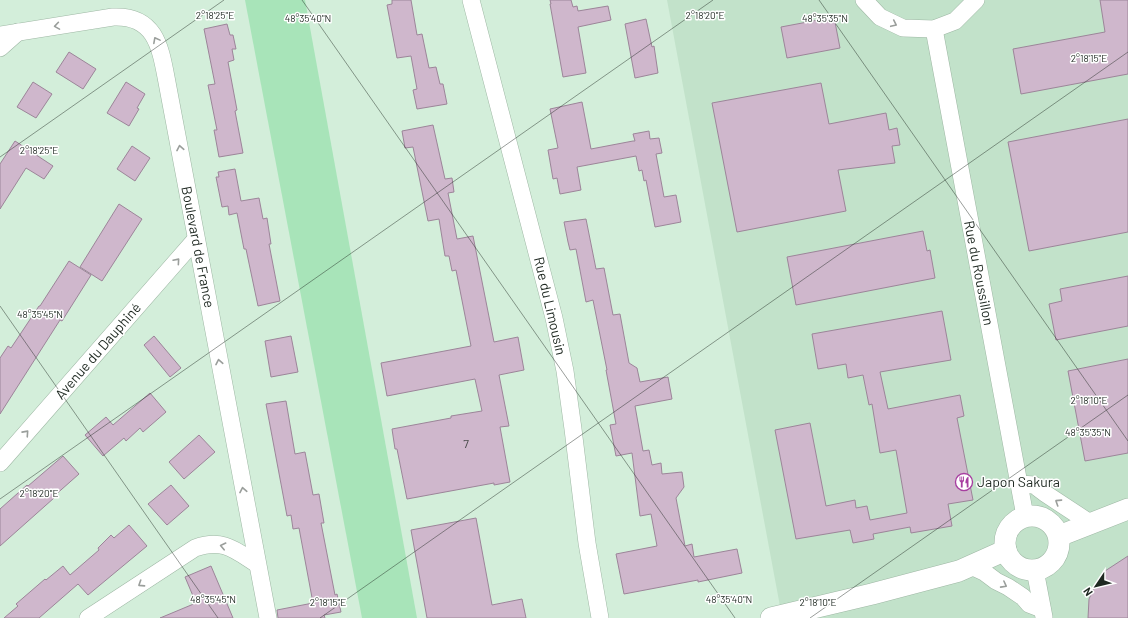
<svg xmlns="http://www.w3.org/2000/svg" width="1128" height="618" font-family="Barlow,sans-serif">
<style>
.built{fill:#c2e2ca}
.green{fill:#a8e4b9}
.building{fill:#cfb7cc;stroke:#9c8599}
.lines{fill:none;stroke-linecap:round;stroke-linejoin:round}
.minor-casing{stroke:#9eb7a4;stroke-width:18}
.tertiary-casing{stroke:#9eb7a4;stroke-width:22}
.minor{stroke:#fff;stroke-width:17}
.tertiary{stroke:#fff;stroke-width:21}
.oneway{stroke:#9a9e9b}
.ticks{fill:none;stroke:#1e2821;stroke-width:1;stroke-opacity:0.45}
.labels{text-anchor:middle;stroke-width:3;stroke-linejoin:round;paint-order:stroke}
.number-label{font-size:12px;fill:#4a4c4c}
.street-label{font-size:14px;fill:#1e2821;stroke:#fff}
.poi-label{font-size:14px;fill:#1e2821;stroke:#fff;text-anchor:start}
.ticks-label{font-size:10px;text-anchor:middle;fill:#1e2821;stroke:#fff;stroke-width:3;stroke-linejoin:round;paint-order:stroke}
</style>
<rect width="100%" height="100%" fill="#d3eeda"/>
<path class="built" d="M667,0h461v618h-349l3,-1z"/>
<path class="green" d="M245,0h60l112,618h-55z"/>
<g class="building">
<path d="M392,0h19l6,35 5,-1 7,34 7,-1 4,17h3l4,20 -30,5 -4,-19 4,-1 -6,-33 -14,2 -10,-53 5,-1z"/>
<path d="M550,0h21l2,7 4,-1 1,5 30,-5 3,14 -33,7 8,46 -23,4 -13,-73h1z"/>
<path d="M1100,0h28v74l-107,20 -8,-45 92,-17z"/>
<path d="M834,17l6,31 -53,10 -6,-31z"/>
<path d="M646,19l6,28 2,-1 4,27 -23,5 -10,-54z"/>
<path d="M227,24l3,11h3l3,14h-4l2,11 -6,2 9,48 -2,1 8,42 -24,4 -5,-27h3l-9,-45 7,-1 -11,-55z"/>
<path d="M69,52l27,17 -13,20 -27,-17z"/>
<path d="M33,82l19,12 -16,24 -19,-11z"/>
<path d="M126,82l19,12 -8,14 2,1 -10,17 -22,-13z"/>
<path d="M821,83l8,41 57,-11 3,17 8,-2 3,17 -8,1 3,17 -57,7 8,41 -109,21 -25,-129z"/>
<path d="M582,102l9,47 42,-8h2l-2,-7 16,-3 1,8 9,-1 3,15 -6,1 8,43 12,-2 5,27 -26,5 -9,-47 -2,1 -2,-11 -3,1 -3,-15 -59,11 4,23 -21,4 -3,-16 -4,1 -5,-29 10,-2 -8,-39z"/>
<path d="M1128,119v113l-99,19 -21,-109z"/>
<path d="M433,125l12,54 7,-1 2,14 -6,1 9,46 16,-3 21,106 24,-5 6,33 -25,5 10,51 -9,1 10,55 -16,3v-2l-87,16 -10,-50h-2l-3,-20 59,-11v-2l31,-5 -7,-32 -88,17 -6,-33 90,-17 -15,-76 -4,1 -3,-15h-4l-6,-37 -11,2 -15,-74 -8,1 -3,-17z"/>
<path d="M15,141l38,25 -9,13 -18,-11 -26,41v-45z"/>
<path d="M132,146l18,12 -15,23 -18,-12z"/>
<path d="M235,169l6,32 18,-3 4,21 4,-1 4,26h-2l11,57 -22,5 -12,-57h-2l-7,-36 -8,2 -1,-9 -6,1 -6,-30h3l-1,-5z"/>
<path d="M119,204l23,15 -40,62 -22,-14z"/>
<path d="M586,219l10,50 8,-1 9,47 7,-1 9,49 8,5 3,14 28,-5 4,22 -37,7 8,45 6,-1 3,15 9,-2 1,11 20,-2 2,15 -8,11 9,48 7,-2 2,13 43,-8 5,24 -44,9v-2l-74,14 -8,-40 41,-8 -6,-32 -11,2 -8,-63 -16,3 -6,-31 6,-1 -10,-54h1l-14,-70 -7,2 -10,-53 -6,1 -2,-8 -4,-20z"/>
<path d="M923,231l4,20 3,-1 5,28 -139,27 -9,-48z"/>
<path d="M69,261l22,14 -29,46 -2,-1 -60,94v-56l8,-12 3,2 28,-42h1z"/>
<path d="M1128,276v50l-72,14 -7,-36 13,-3 -2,-12z"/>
<path d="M942,311l9,49 -71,12 8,37 72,-14 4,21 -7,2 16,82 -25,4 4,22 -41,7 -1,-6 -37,7 1,5 -21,4 -3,-13 -54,9 -21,-109 35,-7 16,83 29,-6 1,8 11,-2 3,14 37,-7 -11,-63 -16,3 -8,-49 -3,1 -6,-30 -15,3 -2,-14 -28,5 -6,-35z"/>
<path d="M154,336l27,32 -11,9 -26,-32z"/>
<path d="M291,336l7,36 -27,5 -6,-36z"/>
<path d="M1128,359v94l-43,8 -17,-90z"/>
<path d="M150,393l16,19 -23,20 -3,-4 -14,13 -2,-3 -21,18 -18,-21 21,-18 7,8z"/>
<path d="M286,401l9,53 10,-2 8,43 6,-1 5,29h-3l14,72 2,-1 4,18 -17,3 1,3h-47l-1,-8 36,-7 -14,-75 -6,1 -2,-14 -4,1 -21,-112z"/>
<path d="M199,435l16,17 -31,27 -15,-17z"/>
<path d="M63,456l16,18 -26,23 1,1 -54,48v-37l27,-24 1,1z"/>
<path d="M171,485l18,21 -22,19 -19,-21z"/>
<path d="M476,518l16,87 30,-6 4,19h-99l-16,-88z"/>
<path d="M129,525l18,21 -59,49 -10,-11 -39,34h-35l14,-12 -2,-2 29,-25 1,1 17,-14 7,9 29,-25 -1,-2 13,-13 3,3z"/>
<path d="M1128,556v62h-40l1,-19 8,-18 8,-10z"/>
<path d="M211,566l22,52h-73l36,-15 -11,-26z"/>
</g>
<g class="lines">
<g class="minor-casing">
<g id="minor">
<path d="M471,0l83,318 11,53 8,58 14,114 13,75"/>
<path d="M864,0l16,17 23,11 31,1 21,-8 21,-21"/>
<path d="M934,29l91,487"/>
<path d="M0,35l113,-18c41,-2 47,28 53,60l102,541"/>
<path d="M0,48l18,-16"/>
<path d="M0,463l196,-224"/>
<path d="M1020,484l14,1 12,9 44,29"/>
<path d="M971,566l13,6 12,9 12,6 15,10 6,7 13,5"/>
<path d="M1035,570l9,47"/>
<path d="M88,618l107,-70c28,-10 40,2 62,16"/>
</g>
</g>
<g class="tertiary-casing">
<g id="tertiary">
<circle cx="1032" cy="543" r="27"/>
<path d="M1059,536l69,-27"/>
<path d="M771,618l101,-24 87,-23 47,-21"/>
</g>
</g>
<use href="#minor" class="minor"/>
<use href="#tertiary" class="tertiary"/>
</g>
<defs><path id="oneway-chevron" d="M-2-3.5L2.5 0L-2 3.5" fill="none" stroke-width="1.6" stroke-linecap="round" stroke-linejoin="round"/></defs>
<g class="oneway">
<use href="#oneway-chevron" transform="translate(894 24) rotate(25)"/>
<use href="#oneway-chevron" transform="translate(57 26) rotate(171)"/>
<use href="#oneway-chevron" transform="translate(156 40) rotate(-118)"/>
<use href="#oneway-chevron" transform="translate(180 148) rotate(-101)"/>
<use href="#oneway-chevron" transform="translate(177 261) rotate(-49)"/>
<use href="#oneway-chevron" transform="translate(219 362) rotate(-101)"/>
<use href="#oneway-chevron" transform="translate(26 433) rotate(-48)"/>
<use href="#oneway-chevron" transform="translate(243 490) rotate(-101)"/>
<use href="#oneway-chevron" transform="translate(1058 502) rotate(-147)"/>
<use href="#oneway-chevron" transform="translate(223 546) rotate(-167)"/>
<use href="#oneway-chevron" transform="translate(141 584) rotate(147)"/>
<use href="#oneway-chevron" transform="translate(1004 585) rotate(28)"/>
</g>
<path class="ticks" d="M302,0l433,618M819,0l309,441M0,157l224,-157M0,306l218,312M0,499l713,-499M320,618l808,-566M810,618l318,-223"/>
<defs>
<g id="restaurant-ring" transform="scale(0.9)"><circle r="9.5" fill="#fff" stroke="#a73ea0" stroke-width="1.5"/><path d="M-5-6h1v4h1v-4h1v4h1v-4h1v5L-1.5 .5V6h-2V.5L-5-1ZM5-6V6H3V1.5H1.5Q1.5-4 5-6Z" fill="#a73ea0"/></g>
</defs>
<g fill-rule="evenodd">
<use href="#restaurant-ring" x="964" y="482"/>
</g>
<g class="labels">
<g class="number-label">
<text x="466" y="448">7</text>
</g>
<g class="street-label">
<text transform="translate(198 247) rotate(79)" y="5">Boulevard de France</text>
<text transform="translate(979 273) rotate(79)" y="5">Rue du Roussillon</text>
<text transform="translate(550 306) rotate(77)" y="5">Rue du Limousin</text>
<text transform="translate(98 351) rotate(-49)" y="5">Avenue du Dauphiné</text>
</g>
<g class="poi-label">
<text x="977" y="487">Japon Sakura</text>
</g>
</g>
<g class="ticks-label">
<text x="215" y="19">2°18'25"E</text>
<text x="705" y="19">2°18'20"E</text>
<text x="308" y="22">48°35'40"N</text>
<text x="825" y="22">48°35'35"N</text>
<text x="1089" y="62">2°18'15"E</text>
<text x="39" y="154">2°18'25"E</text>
<text x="40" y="318">48°35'45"N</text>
<text x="1089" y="404">2°18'10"E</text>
<text x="1088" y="436">48°35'35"N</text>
<text x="39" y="497">2°18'20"E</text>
<text x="213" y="603">48°35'45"N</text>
<text x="729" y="603">48°35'40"N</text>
<text x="328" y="606">2°18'15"E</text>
<text x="818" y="606">2°18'10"E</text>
</g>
<g transform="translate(1096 586) rotate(235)" stroke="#ffffff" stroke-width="3" paint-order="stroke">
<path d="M0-3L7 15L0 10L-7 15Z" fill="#1e2821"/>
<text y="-6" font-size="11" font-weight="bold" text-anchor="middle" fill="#1e2821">N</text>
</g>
</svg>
